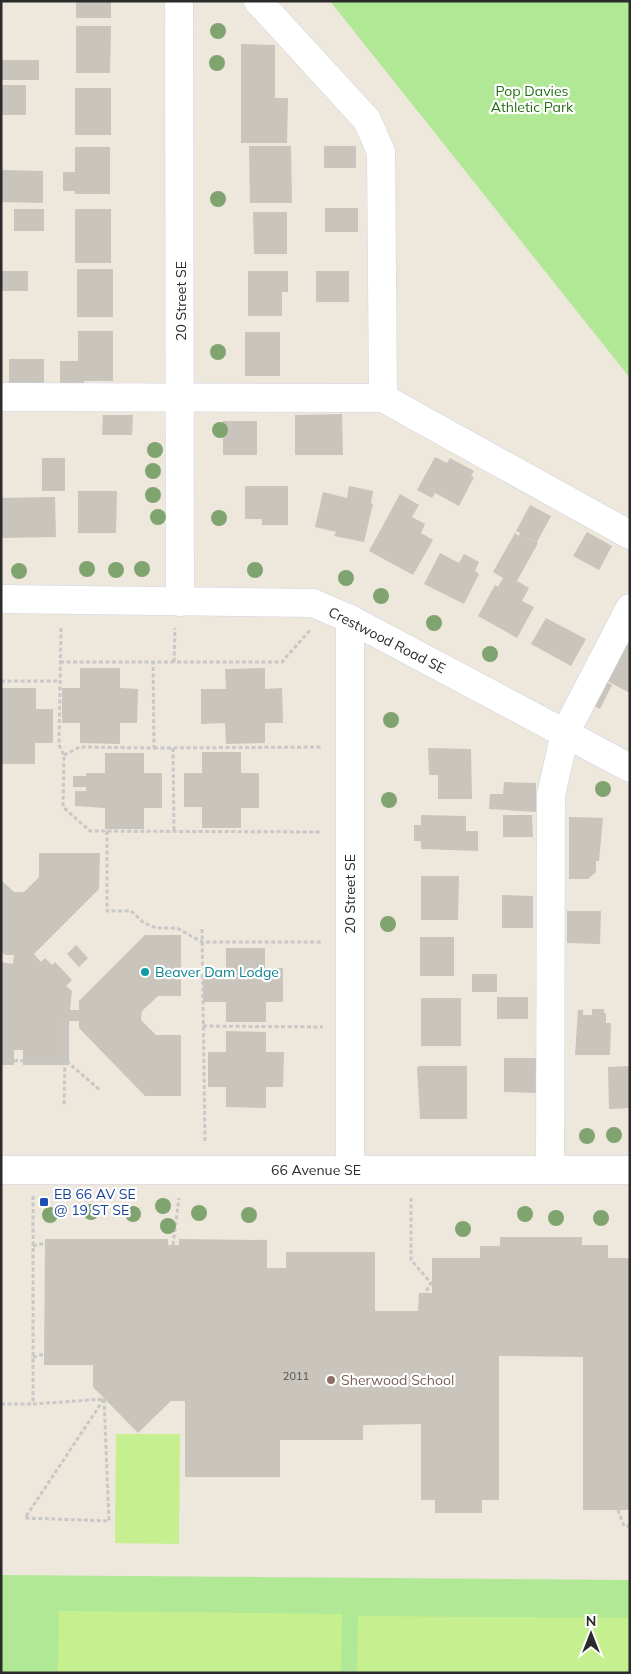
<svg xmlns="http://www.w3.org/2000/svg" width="631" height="1674" font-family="Mulish,sans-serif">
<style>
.green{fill:#b0e895}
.pitch{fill:#c6f090}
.building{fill:#c9c4bc}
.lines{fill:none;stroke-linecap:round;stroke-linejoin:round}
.minor-casing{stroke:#d1d5e5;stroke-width:29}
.path{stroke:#c8c8c8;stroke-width:3;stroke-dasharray:4 2.5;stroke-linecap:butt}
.minor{stroke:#fff;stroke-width:28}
.tree{fill:#80a46f}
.culture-dot{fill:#0f9aa8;stroke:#fff;stroke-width:2}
.transit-dot{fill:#1a4fb4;stroke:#fff;stroke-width:2}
.education-dot{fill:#8d6e63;stroke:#fff;stroke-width:2}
.labels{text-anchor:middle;stroke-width:4.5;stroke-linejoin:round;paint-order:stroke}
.number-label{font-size:11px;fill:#52514f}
.park-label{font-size:14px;fill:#266e15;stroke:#fff}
.street-label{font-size:14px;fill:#2b2b2b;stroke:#fff}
.culture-label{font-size:14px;fill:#0d838f;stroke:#fff;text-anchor:start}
.transit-label{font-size:14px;fill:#164399;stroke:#fff;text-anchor:start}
.education-label{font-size:14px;fill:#785e54;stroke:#fff;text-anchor:start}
</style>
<rect width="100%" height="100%" fill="#eee7dc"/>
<g class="green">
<path d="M330,1h300v377z"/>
<path d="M1,1575l629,5v93h-629z"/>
</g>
<g class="pitch">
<path d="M116,1434h64l-1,110 -64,-1z"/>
<path d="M59,1611l283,3 -1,59h-283z"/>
<path d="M358,1616l270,2v55h-271z"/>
</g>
<g class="building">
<rect x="76" y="1" width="35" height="17"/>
<path d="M76,26h35l-1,47h-34z"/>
<path d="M241,44l34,1v53h13l-1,45h-46z"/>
<rect x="1" y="60" width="38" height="20"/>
<rect x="1" y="85" width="25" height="30"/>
<rect x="75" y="88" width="36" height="47"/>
<path d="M249,146h42l1,57h-42z"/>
<rect x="324" y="146" width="32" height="22"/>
<path d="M75,147h35v47h-35v-3h-12v-19h12z"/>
<path d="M1,170l42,1v32l-42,-1z"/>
<rect x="325" y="208" width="33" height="24"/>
<rect x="14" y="209" width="30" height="22"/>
<rect x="75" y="209" width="36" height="54"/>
<path d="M253,212h34v42h-33z"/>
<rect x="77" y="269" width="36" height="48"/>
<rect x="1" y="271" width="27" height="20"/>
<path d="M248,271h40v21h-6v24h-34z"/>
<rect x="316" y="271" width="33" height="31"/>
<path d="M78,331h35v50h-29v7h-24v-27h18z"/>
<rect x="245" y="332" width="35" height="44"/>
<rect x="9" y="359" width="35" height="27"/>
<path d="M342,414l1,41h-48v-40z"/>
<path d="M103,415h30l-1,20h-30z"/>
<rect x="223" y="421" width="34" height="34"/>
<path d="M435,457l12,6 3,-5 24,13 -3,5 3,1 -15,29 -24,-13 -3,5 -15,-8z"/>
<rect x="42" y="458" width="23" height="33"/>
<path d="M245,486h43v39h-26v-6h-17z"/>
<path d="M349,486l24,5 -2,12 2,1 -9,38 -30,-6 2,-4 -21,-5 8,-35 24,6z"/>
<path d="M78,491h39l-1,42h-38z"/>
<path d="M400,494l19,11 -7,12 13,7 -4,9 12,7 -20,35 -44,-24z"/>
<path d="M55,497l1,40 -55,1v-40z"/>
<path d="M530,505l21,11 -14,26 -14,-7 15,8 -21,38 12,7 -7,13 12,6 -17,31 -39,-22 17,-31 3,2 5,-9 -10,-6 22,-39 4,3 1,-3 -4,-2z"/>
<path d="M587,532l25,14 -13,24 -26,-14z"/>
<path d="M440,553l19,10 5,-9 15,8 -4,9 4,3 -15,30 -40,-20z"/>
<path d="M546,618l40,21 -15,27 -40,-22z"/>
<path d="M626,644l4,1v48l-23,-12z"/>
<path d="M80,668h40v20l18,1 -1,34h-17v21l-40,-1v-20h-18v-35h18z"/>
<path d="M265,668v21l17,-1 1,35h-18v20l-39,1 -1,-21 -24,1v-35h25l-1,-20z"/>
<path d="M600,679l12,6 -12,24 -12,-6z"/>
<path d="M1,688h35v21h17v34h-18v21h-34z"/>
<path d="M428,748l43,1 1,50h-34v-24h-9z"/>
<path d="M202,752h39v21h18v35h-18v20h-39v-21h-18v-34h18z"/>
<path d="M105,753h39v20h18v35h-18v21h-39v-21l-30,-2v-15h11v-4h-13v-11h13v-3h19z"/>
<path d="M504,782l32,1v29l-47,-3 1,-15h13z"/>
<path d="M421,815l45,1v15h12v20l-57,-2v-8h-7v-16h7z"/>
<path d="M503,815h29l1,22h-30z"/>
<path d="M569,817l34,1 -4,43h-3v11l-8,7h-19z"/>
<path d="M39,853h61l-1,36 -65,65 7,8 4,-4 7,7 3,-3 17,18 -6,6 6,5 -2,19h9v-9l66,-66h36v61h-23l-16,15 -1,9 15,15h25v61h-36l-66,-68v-7h-10v44h-46v-15h-9v15h-13v-103l12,2 1,-9h-9l-4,-4v-71l13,12h10l15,-15z"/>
<path d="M421,876h38l-1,44h-37z"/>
<path d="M502,895l31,1v32h-31z"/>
<path d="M567,911h34l-1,33 -33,-1z"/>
<rect x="420" y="937" width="34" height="39"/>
<path d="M76,945l12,13 -9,9 -12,-13z"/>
<path d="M226,948h39v20h18v34h-17v20h-40v-20h-23v-34h23z"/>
<rect x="472" y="974" width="25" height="18"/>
<rect x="497" y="997" width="31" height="22"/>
<rect x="421" y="998" width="40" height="48"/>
<path d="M592,1009h12v4h2v10h5l-1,32h-35l3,-45h5v5h9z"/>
<path d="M226,1031l40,1v20h18l-1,35h-17v21l-40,-1v-20h-18v-35h18z"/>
<path d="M504,1058h34l-1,35 -33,-1z"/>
<path d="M420,1066h47v53h-47l-3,-52z"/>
<path d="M630,1066v42l-21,1 -1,-42z"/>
<path d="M500,1237h82v8h26v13h22v252h-47v-153l-84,-1v144h-17v13h-47v-13h-14v-76l-58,1v15h-83v37h-95v-76h-14l-33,32 -45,-46v-22h-49l1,-126h123v6h11v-6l88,1v28h19v-16h89v59h43l1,-18h13v-35h48v-12h20z"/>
</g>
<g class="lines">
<g class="minor-casing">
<g id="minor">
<path d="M179,1l1,601"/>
<path d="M258,1l109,119 14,32 2,246"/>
<path d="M1,397l382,1 247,137"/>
<path d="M1,599l312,4 37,16 280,149"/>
<path d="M350,619v551"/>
<path d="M1,1170h629"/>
<path d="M550,1170l1,-375 14,-62 65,-125"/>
</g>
</g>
<g class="path">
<path d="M61,628l-2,117 5,10 -1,52 27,24 232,1"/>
<path d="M60,662h222l28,-32"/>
<path d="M174,662l1,-34"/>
<path d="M1,681h59"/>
<path d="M154,748l169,-1"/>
<path d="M173,748l1,83"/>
<path d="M64,755l16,-8 74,1 -1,-86"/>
<path d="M107,831v80h24l13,12 12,5h21l25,14h121"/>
<path d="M202,929l3,213"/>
<path d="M64,1023l1,37 35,30"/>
<path d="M203,1026l120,1"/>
<path d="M1,1061l64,-1 -1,47"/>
<path d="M33,1196v208l71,-5 5,122 -84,-3 79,-119"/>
<path d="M411,1198v62l20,23 -6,10"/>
<path d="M173,1245l6,-47"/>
<path d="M33,1246l12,-3"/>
<path d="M33,1357l11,-3"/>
<path d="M1,1404h32"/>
<path d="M618,1510l6,16h6"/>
</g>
<use href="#minor" class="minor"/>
</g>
<g class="tree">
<circle cx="218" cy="31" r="8"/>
<circle cx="217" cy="63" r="8"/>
<circle cx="218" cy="199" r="8"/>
<circle cx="218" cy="352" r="8"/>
<circle cx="220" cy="430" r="8"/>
<circle cx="155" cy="450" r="8"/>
<circle cx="153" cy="471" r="8"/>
<circle cx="153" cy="495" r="8"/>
<circle cx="158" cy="517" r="8"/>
<circle cx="219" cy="518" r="8"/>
<circle cx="87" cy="569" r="8"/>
<circle cx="142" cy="569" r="8"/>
<circle cx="116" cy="570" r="8"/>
<circle cx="255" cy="570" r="8"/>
<circle cx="19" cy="571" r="8"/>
<circle cx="346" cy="578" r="8"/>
<circle cx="381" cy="596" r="8"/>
<circle cx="434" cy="623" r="8"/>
<circle cx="490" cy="654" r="8"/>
<circle cx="391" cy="720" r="8"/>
<circle cx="603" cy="789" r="8"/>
<circle cx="389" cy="800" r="8"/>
<circle cx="388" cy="924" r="8"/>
<circle cx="614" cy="1135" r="8"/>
<circle cx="587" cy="1136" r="8"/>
<circle cx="163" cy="1206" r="8"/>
<circle cx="91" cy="1212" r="8"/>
<circle cx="199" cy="1213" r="8"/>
<circle cx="133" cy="1214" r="8"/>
<circle cx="525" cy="1214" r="8"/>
<circle cx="50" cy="1215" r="8"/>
<circle cx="249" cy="1215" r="8"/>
<circle cx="556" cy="1218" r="8"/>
<circle cx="601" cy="1218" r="8"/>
<circle cx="168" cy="1226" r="8"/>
<circle cx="463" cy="1229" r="8"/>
</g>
<circle class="culture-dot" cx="145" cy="972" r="5"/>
<rect class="transit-dot" x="39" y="1197" width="10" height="10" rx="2.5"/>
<circle class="education-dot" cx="331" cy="1380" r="5"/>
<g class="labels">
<g class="number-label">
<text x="296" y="1380">2011</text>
</g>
<g class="park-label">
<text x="532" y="96">Pop Davies<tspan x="532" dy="16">Athletic Park</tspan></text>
</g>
<g class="street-label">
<text transform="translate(181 301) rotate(-90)" y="5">20 Street SE</text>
<text transform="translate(387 640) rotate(27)" y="5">Crestwood Road SE</text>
<text transform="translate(350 894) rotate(-90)" y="5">20 Street SE</text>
<text x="316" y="1175">66 Avenue SE</text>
</g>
<g class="culture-label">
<text x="155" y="977">Beaver Dam Lodge</text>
</g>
<g class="transit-label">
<text x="54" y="1199">EB 66 AV SE<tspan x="54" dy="16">@ 19 ST SE</tspan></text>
</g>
<g class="education-label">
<text x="341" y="1385">Sherwood School</text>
</g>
</g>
<rect width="631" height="1674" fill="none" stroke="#2b2b2b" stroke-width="5"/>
<g transform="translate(591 1634)" stroke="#ffffff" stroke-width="4" paint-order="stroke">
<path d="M0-4L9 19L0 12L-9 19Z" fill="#2b2b2b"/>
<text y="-8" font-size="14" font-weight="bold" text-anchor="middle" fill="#2b2b2b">N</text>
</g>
</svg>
